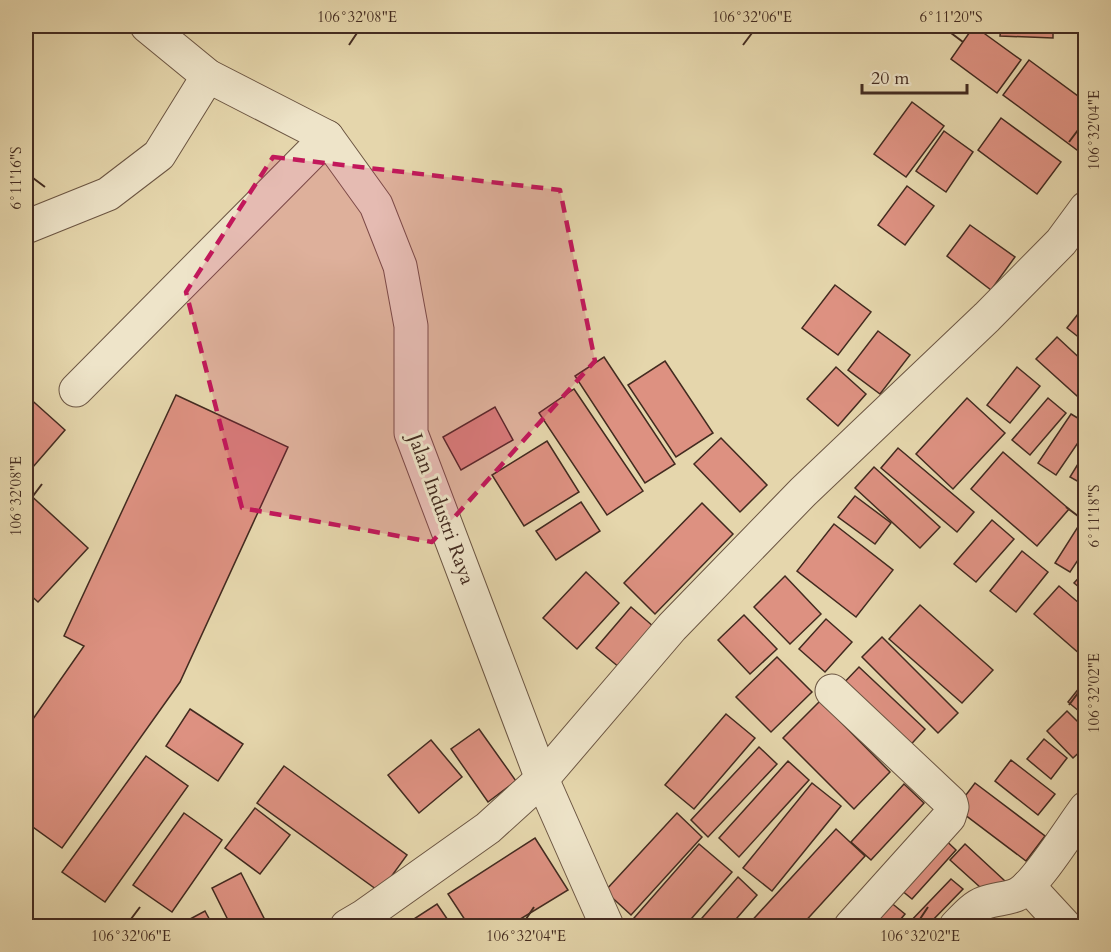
<svg xmlns="http://www.w3.org/2000/svg" width="1111" height="952" font-family="Cardo,serif">
<style>
.building{fill:#dd9181;stroke:#432b20;stroke-width:1.5}
.lines{fill:none;stroke-linecap:round;stroke-linejoin:round}
.minor-casing{stroke:#6c5643;stroke-width:35}
.minor{stroke:#eee4c9;stroke-width:33}
.marked{fill:#c2185b;fill-opacity:0.2;stroke:#c2185b;stroke-width:4.5;stroke-dasharray:12 8;stroke-linejoin:round}
.ticks{fill:none;stroke:#432b20;stroke-width:2}
.labels{text-anchor:middle;stroke-width:6;stroke-linejoin:round;paint-order:stroke}
.street-label{font-size:20px;fill:#432b20;stroke:#eee4c9}
.neatline{fill:none;stroke:#432b20;stroke-width:2}
.ticks-label{font-size:15px;text-anchor:middle;fill:#432b20}
</style>
<rect width="100%" height="100%" fill="#e5d6ac"/>
<filter id="stains"><feTurbulence type="fractalNoise" baseFrequency=".00333" numOctaves="4"/><feColorMatrix values="0 0 0 0 .2 0 0 0 0 .09 0 0 0 0 .02 0 0 0 .5 -.17"/></filter>
<radialGradient id="worn" r=".72"><stop offset=".6" stop-color="#630" stop-opacity="0"/><stop offset="1" stop-color="#630" stop-opacity=".3"/></radialGradient>
<g class="building">
<path d="M974,26l47,34 -24,33 -46,-34z"/>
<path d="M1001,26h52v12l-53,-2z"/>
<path d="M1029,60l57,42v45l-5,6 -78,-58z"/>
<path d="M912,102l32,24 -38,51 -32,-23z"/>
<path d="M1001,118l60,44 -24,32 -59,-44z"/>
<path d="M944,131l29,21 -27,40 -30,-21z"/>
<path d="M907,186l27,20 -29,39 -27,-20z"/>
<path d="M970,225l45,32 -24,33 -44,-34z"/>
<path d="M835,285l36,27 -33,43 -36,-27z"/>
<path d="M1086,304v39l-19,-15z"/>
<path d="M878,331l32,24 -30,39 -32,-24z"/>
<path d="M1057,337l29,27v40l-50,-45z"/>
<path d="M604,357l71,107 -30,19 -70,-107z"/>
<path d="M665,361l48,72 -37,24 -48,-72z"/>
<path d="M836,367l30,27 -28,32 -31,-27z"/>
<path d="M1017,367l23,19 -30,37 -23,-18z"/>
<path d="M574,389l69,102 -36,24 -68,-102z"/>
<path d="M26,395l39,35 -39,45z"/>
<path d="M176,395l112,52 -108,235 -118,166 -36,-26v-93l58,-83 -20,-10z"/>
<path d="M967,398l38,35 -52,56 -37,-35z"/>
<path d="M1048,398l18,15 -36,42 -18,-15z"/>
<path d="M495,407l18,33 -52,30 -18,-33z"/>
<path d="M1071,414l15,9v8l-30,44 -18,-12z"/>
<path d="M721,438l46,47 -27,27 -46,-48z"/>
<path d="M547,441l32,51 -55,34 -32,-51z"/>
<path d="M898,448l76,64 -17,20 -76,-64z"/>
<path d="M1086,451v35l-16,-9z"/>
<path d="M1003,452l66,57 -32,37 -66,-57z"/>
<path d="M874,467l66,60 -20,21 -65,-60z"/>
<path d="M26,491l62,57 -50,54 -12,-11z"/>
<path d="M855,496l36,27 -16,21 -37,-27z"/>
<path d="M581,502l19,29 -44,29 -20,-29z"/>
<path d="M702,503l31,31 -78,80 -31,-31z"/>
<path d="M1086,514v34l-16,24 -15,-9z"/>
<path d="M992,520l22,19 -38,43 -22,-18z"/>
<path d="M834,524l59,46 -37,47 -59,-46z"/>
<path d="M1022,551l26,21 -32,40 -26,-21z"/>
<path d="M1086,570v23l-12,-10z"/>
<path d="M586,572l33,31 -42,46 -34,-31z"/>
<path d="M785,576l36,38 -31,30 -36,-37z"/>
<path d="M1059,586l27,23v41l-5,5 -47,-41z"/>
<path d="M920,605l73,65 -31,33 -73,-64z"/>
<path d="M631,607l23,20 -34,41 -24,-20z"/>
<path d="M744,615l33,34 -27,25 -32,-34z"/>
<path d="M826,619l26,23 -27,30 -26,-23z"/>
<path d="M882,637l76,76 -20,20 -76,-76z"/>
<path d="M777,657l35,35 -41,40 -35,-35z"/>
<path d="M859,667l66,62 -20,22 -66,-63z"/>
<path d="M1084,682l2,1v34l-18,-15z"/>
<path d="M820,701l70,71 -36,37 -71,-71z"/>
<path d="M190,709l53,35 -25,37 -52,-35z"/>
<path d="M1067,711l19,19v16l-13,12 -26,-27z"/>
<path d="M726,714l29,24 -61,71 -29,-24z"/>
<path d="M479,729l37,52 -28,21 -37,-53z"/>
<path d="M1044,739l23,19 -16,21 -24,-20z"/>
<path d="M431,740l31,37 -43,36 -31,-38z"/>
<path d="M759,747l18,17 -69,73 -17,-17z"/>
<path d="M146,756l42,30 -83,116 -43,-30z"/>
<path d="M1011,760l44,34 -17,21 -43,-34z"/>
<path d="M788,761l21,19 -70,77 -20,-19z"/>
<path d="M284,766l123,89 -27,37 -123,-89z"/>
<path d="M812,783l29,23 -69,85 -29,-23z"/>
<path d="M975,783l70,53 -19,25 -70,-53z"/>
<path d="M904,784l20,19 -53,57 -20,-18z"/>
<path d="M255,808l35,27 -30,39 -35,-26z"/>
<path d="M184,813l38,27 -50,72 -39,-27z"/>
<path d="M677,813l25,24 -71,78 -26,-24z"/>
<path d="M836,829l29,27 -64,70h-54z"/>
<path d="M939,834l17,16 -44,49 -17,-14z"/>
<path d="M535,838l33,52 -59,36h-40l-21,-32z"/>
<path d="M699,844l33,28 -47,54h-58z"/>
<path d="M965,844l40,37 -14,16 -41,-37z"/>
<path d="M241,873l27,53h-37l-19,-38z"/>
<path d="M738,877l19,18 -27,31h-35z"/>
<path d="M951,879l12,10 -36,37h-21z"/>
<path d="M884,897l21,17 -10,12h-35z"/>
<path d="M437,904l15,22h-49z"/>
<path d="M205,911l8,15h-36z"/>
</g>
<g class="lines">
<g class="minor-casing">
<g id="minor">
<path d="M147,26l61,50 119,61 49,68 24,61 11,60v107l131,346 65,147"/>
<path d="M26,227l82,-33 51,-39 49,-79"/>
<path d="M76,390l251,-253"/>
<path d="M832,691l119,112 1,4 -3,10 -98,109"/>
<path d="M1028,886l37,40"/>
<path d="M347,926l17,-10 124,-88 54,-49 130,-152 131,-135 184,-175 74,-75 25,-34"/>
<path d="M956,926c8,-8 17,-19 28,-23 10,-4 22,-4 32,-8 19,-8 56,-69 70,-87"/>
</g>
</g>
<use href="#minor" class="minor"/>
</g>
<path class="marked" d="M273,157l287,33 35,171 -163,181 -190,-34 -56,-216z"/>
<path class="ticks" d="M951,33l12,9M349,45l8,-12M743,45l9,-12M1069,142l9,-12M33,178l12,9M33,496l9,-12M1066,507l12,9M1069,705l9,-12M131,919l9,-12M526,919l8,-12M920,919l8,-12"/>
<g class="labels">
<g class="street-label">
<text transform="translate(442 509) rotate(70)" y="7">Jalan Industri Raya</text>
</g>
</g>
<rect width="1111" height="952" fill="none" stroke="#e5d6ac" stroke-width="66"/>
<path d="M862 84v9h105v-9" fill="none" stroke="#432b20" stroke-width="3"/>
<text x="871" y="84" font-size="18" fill="#432b20" stroke="#eee4c9" stroke-width="4.5" paint-order="stroke">20 m</text>
<rect x="33" y="33" width="1045" height="886" class="neatline"/>
<g class="ticks-label">
<text x="357" y="22">106°32'08"E</text>
<text x="752" y="22">106°32'06"E</text>
<text x="951" y="22">6°11'20"S</text>
<text transform="translate(1094 130) rotate(-90)" y="5">106°32'04"E</text>
<text transform="translate(16 178) rotate(-90)" y="5">6°11'16"S</text>
<text transform="translate(16 496) rotate(-90)" y="5">106°32'08"E</text>
<text transform="translate(1094 516) rotate(-90)" y="5">6°11'18"S</text>
<text transform="translate(1094 693) rotate(-90)" y="5">106°32'02"E</text>
<text x="131" y="941">106°32'06"E</text>
<text x="526" y="941">106°32'04"E</text>
<text x="920" y="941">106°32'02"E</text>
</g>
<rect width="100%" height="100%" filter="url(#stains)"/>
<rect width="100%" height="100%" fill="url(#worn)"/>
</svg>
